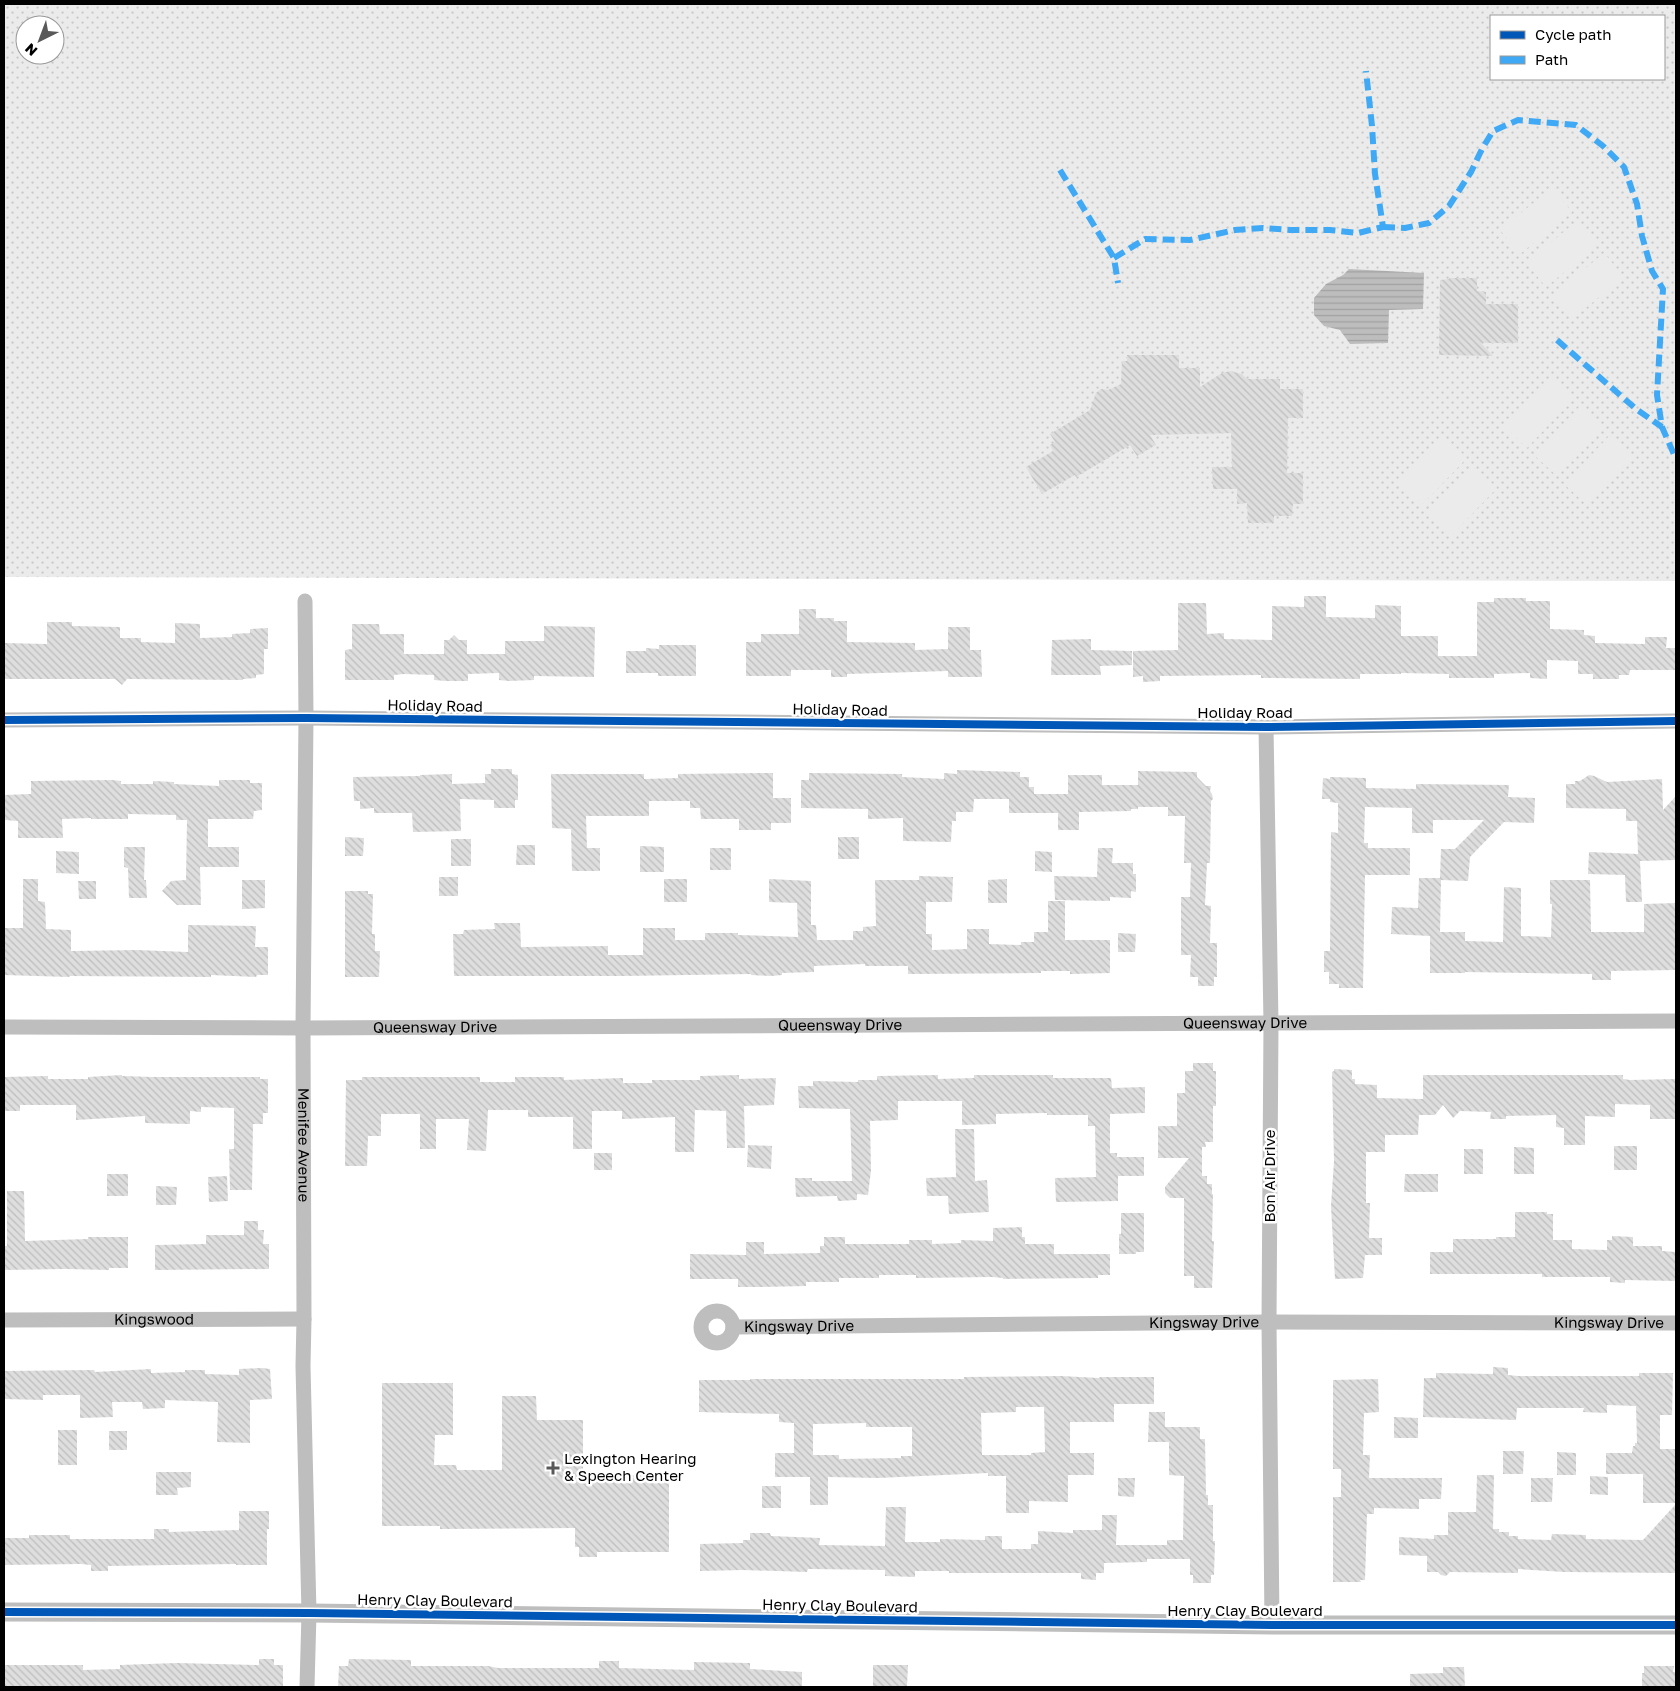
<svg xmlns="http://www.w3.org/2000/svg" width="1680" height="1691" font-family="'Golos Text',sans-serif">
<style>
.grass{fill:url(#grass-dots);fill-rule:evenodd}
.park{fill:#ebebeb}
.water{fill:url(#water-rules)}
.building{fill:url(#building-back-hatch);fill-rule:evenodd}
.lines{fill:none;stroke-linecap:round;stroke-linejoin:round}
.minor{stroke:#bebebe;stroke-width:15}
.tertiary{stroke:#bebebe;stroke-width:19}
.quiet{stroke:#3fa9f5;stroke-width:6;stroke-dasharray:12 6;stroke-linecap:butt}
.cycleway-casing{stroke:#fff;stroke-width:11}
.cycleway{stroke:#0057b8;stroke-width:8}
.poi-dot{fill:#595959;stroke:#fff;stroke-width:2}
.labels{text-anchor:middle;stroke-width:5;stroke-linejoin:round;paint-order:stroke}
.street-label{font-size:15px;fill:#000;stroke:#fff}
.poi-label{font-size:15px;fill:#000;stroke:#fff;text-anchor:start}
</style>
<defs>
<pattern id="grass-dots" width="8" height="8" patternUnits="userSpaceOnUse" patternTransform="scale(1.25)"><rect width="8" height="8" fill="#ebebeb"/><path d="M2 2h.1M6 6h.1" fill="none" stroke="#c8c8c8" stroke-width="1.8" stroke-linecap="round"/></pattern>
<pattern id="water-rules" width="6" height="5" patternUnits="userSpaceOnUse" patternTransform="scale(1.25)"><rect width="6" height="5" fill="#bdbdbd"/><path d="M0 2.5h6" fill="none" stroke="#a1a1a1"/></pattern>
<pattern id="building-back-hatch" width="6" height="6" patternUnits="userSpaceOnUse" patternTransform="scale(1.25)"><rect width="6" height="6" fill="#dedede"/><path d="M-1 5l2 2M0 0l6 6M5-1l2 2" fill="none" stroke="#bdbdbd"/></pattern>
</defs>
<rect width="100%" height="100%" fill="#fff"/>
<path class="grass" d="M4,4h1672v577l-1672,-4zM1491,16h173v63h-173zM25,25h30v30h-30z"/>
<g class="park">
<path d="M1552,188l20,24 -52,42 -20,-24z"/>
<path d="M1578,220l20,25 -52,42 -20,-24z"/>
<path d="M1604,253l20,24 -52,42 -19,-24z"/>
<path d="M1550,378l23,21 -46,49 -23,-22z"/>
<path d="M1580,406l23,21 -46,49 -23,-21z"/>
<path d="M1610,435l23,21 -46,49 -23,-21z"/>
<path d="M1444,436l23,22 -46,48 -23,-21z"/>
<path d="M1474,466l23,22 -46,48 -23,-21z"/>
</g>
<path class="water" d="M1349,269l75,4 -1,36 -34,1 -1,33 -38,1 -10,-14 -16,-4 -10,-11v-17l12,-14 17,-9z"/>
<g class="building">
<path d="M1449,278h28v13l9,1v12h32v39h-37l12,13 -54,-1 1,-75 9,-1z"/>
<path d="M1127,355h52v13h21v19l22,-14 8,-2 12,3 5,5h33v10h23v29h-15l-1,55h16v31h-10l-1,12h-18v7h-26l-1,-20 -10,1v-15h-24l-1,-22h20l-1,-34 -81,2 6,10 -19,11 -7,-11 -54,32 -1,-2 -33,19 -16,-27 27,-16 -3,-6 5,-3 -5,-8 40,-24 6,-17 5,-4 7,1 13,-6 1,-23h5z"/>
<path d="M1304,596h22v21l49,1v-13l26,1v30h37v20h39v-54h17v-4h32v3h24v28l34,1v5l11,1v7l50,1v-7h22l-1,11h10v22h-46l-1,5h-10v4h-26v-5h-15v-13l-31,-1v19l-17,-1v-5l-36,1v4h-45v-4l-48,-1v1h-41v5l-99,-1v-3l-101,1v5l-17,1v-6l-10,1v-26l45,-1v-47h28l1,31 17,-1v6l48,1v-34l32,1z"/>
<path d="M799,609h17v9h18v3h13v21l68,1v7l33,-1v-22h22v23h11l1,27h-34v-6l-101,3v3h-16v-7h-40v6h-45v-34h15v-8h38z"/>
<path d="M47,622h25v4l48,1v11h21v4l34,1v-20l25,1v14l32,-1v-3l18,-1v-4l18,-1v21h-4v25l-8,1v3l-13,1v1l-116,-1 -5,6 -7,-6h-111v-36l43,1z"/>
<path d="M352,624h27l1,10h24v20h40v-14h5l5,-5 5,5h8v14h38v-13h39v-15l51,1 -1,50 -60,-1v4l-25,1 -10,-1v-7l-31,1v7h-22l-12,-1v-5l-30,-1 -10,1v5h-49v-30l7,-1z"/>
<path d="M1091,639v11l41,1v14l-32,1 1,9h-50l1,-35z"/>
<path d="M659,645h37v31h-38v-3h-32v-22h20v-3l13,1z"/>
<path d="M491,769h21v5l6,1v25h-3v8h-21v-8l-34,-1 1,32 -48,1 -1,-19h-38v-5l-14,1v-8h-6l-1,-24 67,-1v-1l32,-1v10l33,-1v-9h6z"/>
<path d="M957,770l63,2v5h9v10h5v7h34v-19h34v10h36v-14l59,1v5l9,9h5l-1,5 2,3 1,5 -2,2 -1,62h-3l-2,42 6,1 -1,37h7v34h-3v9h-16v-9h-8l1,-22h-10v-58h9l1,-34h-7l1,-47h-17v-9h-30v2h-7v2l-52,1v18h-21v-17h-49v-14h-35l-1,13h-17v9h-4l-1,21 -48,-1v-23l-35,1v-10l-67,-1v-28h8v-7l93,1v3l42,2v-6l13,1z"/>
<path d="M773,773v25h18v25h-20v7h-32v-11h-38l-1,-11h-10v-7h-41v15h-63l1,32h13v23h-28l-1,-42 -19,-1 -1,-54h93v5l34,-1v-4z"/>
<path d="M1589,775l5,1 13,6 55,-3 1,31 13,-14v64l-36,1 2,41h-16l-1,-27 -37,-1 1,-22 49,2 -1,-33h-11v-12l-60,-1v-24h9v-3h5z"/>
<path d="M1330,777l36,1v10l50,1v-5l93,1 -1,12 27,1 -1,25 -30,-1 -34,35 -2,24 -27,-1 -1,52h25v9l38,1 1,-55 17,1v48l30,1 1,-33h-2v-24h40l1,52h53v-28l32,-1v67l-65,1v9h-19v-6l-127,-2v1h-35v-37l-39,-2 1,-27 26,1 1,-30h21l1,-29h14l29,-29h-51v13h-21v-25l-47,-1 -1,36h4v5h42v27h-45l-2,113h-24v-4h-10v-12h-5v-21h6l1,-119 7,1v-30l-8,-1v-3h-8l1,-21 7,1z"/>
<path d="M112,780l9,1v3h32v-3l21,1v2l45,2v-6h31v3h12v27l-8,1 -1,8h-45v28h31v20h-39l1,38h-24l-15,-14 9,-10 15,-1 1,-60h-11v-5l-48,-1v5h-37v-1l-29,1 1,19h-45v-17l-14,-1v-25l27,-1v-13z"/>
<path d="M345,837l19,1 -1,18h-18z"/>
<rect x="838" y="837" width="21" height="22"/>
<rect x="451" y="839" width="20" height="27"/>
<path d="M517,845h18v20h-19z"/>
<path d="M640,846l24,1v25h-24z"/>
<path d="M124,847h21l-1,33h2l1,18h-18l-1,-30 -4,-1z"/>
<rect x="710" y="848" width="21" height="22"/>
<path d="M1098,848h15l-1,15h21v11h3v18l-5,-1v7l-21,-1v4l-55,-1 -1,-24 43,1z"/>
<path d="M56,851l23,1v22l-23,-1z"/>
<path d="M1035,851l17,1v20l-17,-1z"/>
<path d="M919,876l34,1 -1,25h-26v32h6v16l35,-1v-20h22v15l32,1v-3h13v-10h14v-31h17v39h45v33l-40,1v-3h-29v2l-133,1v-8h-43v-2l-51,2v6l-32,1v2l-11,1 -20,-1v-1l-128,2h-169l-1,-42h10l1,-4 31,-1 -1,-6h26l1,24 87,-1v9h35v-27h32v12h30v-7h33v2l60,2 -1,-34 -28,-1v-23l42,2v44h5l1,15h36v-9h10v-4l13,-1 -1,-46h44z"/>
<rect x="439" y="877" width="19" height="19"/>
<path d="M23,879h15v22l7,1 1,27 25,1v21l66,-1 51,2v-27l68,1 -1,21h13v28h-11l-1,2 -45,-2v2l-141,-1 -1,1 -65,-2v-47h19z"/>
<rect x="664" y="879" width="23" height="23"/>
<path d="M1007,879v24h-19v-23z"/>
<path d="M242,880h23v28l-23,1z"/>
<path d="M78,881h18v18h-17z"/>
<path d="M345,891h23v3h5l-1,40h3v17h5l-1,26h-34z"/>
<path d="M1118,933l18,1 -1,18h-17z"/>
<path d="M1193,1063h20v8h3v35h-3v36h-8l1,5h-4v29h5v8h5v10h1l-1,47h2l-2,47h-18v-12h-10v-78h-14l-5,-5v-6l24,-29h-31v-32h19v-33h8v-22h8z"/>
<path d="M1334,1069l18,1v9h3v5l22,1v13l46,1v-24h200v4l7,1 46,-1v40h-26v-14l-35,-1v13l-30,-1v29h-21v-17l-8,-1v-12l-50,1v3h-16l1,-7 -31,-1 -7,7 -10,-13 -8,10h-16l-1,20h-33v17h-19v51h4l-1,35h13v17h-17l-2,23 -28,1 -4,-73 3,-45 -2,-89 2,-1z"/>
<path d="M122,1075v1l31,1h107v2h8v34h-5v11h-10l-1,66h-22l-1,-41h5v-41l-33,-1v5l-11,-1v13l-45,-1v-7l-69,4v-15h-56v6h-16v-34l44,-1v3h40v-2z"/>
<path d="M739,1075v4l37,-1 -2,27 -30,1 1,42h-18l-1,-37 -31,-1 -1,42h-19v-35l-53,2v-8h-30v38h-19v-32h-45v-7h-40l-2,41 -19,-1 2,-31h-33v30h-16v-35h-39v22h-13l-1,30h-22l1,-86h16v-3h118v5h35v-5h49v3l59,-2v5h29v-3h48v-4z"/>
<path d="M938,1075v4l36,-1v-3h79v3h58l1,10 33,-1v26l-35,1v39h7v4h27v19h-26v25l-62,1 -1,-24 41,-1 -1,-51h-7v-11h-41v-2l-51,1v10l-34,1v-24h-64v19l-28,1 1,49 -3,25 -11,-1v6l-19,1 -1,-5 -41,1 -1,-19h17v3h40l-2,-72 -51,-1 -1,-22h15v-5l45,1v-2h19v-4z"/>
<path d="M955,1129h19l1,52 12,-1 2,32 -40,2 -1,-18h-21l-1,-18 30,-1z"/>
<path d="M748,1145l24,1 -1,23 -24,-2z"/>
<rect x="1614" y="1146" width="23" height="24"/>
<path d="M1514,1147l20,1v26h-20z"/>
<rect x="1464" y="1149" width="19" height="25"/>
<rect x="594" y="1153" width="18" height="17"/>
<rect x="107" y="1174" width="21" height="22"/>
<path d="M1405,1174h33v18h-34z"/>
<path d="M227,1176l1,25 -19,1 -1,-25z"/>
<path d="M156,1186l21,1 -1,18h-20z"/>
<path d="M7,1191h17l1,50 63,-2v-2h40v31h-19v2l-44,-1 -61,1v-24h3z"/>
<path d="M1515,1212h32v2h6v26h19v9l35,1v-10h5v-4l21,1v9h29v5l14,1v29l-51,-1v3l-15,-1v-5h-68v-3h-112v-22h23v-13h43v-2h19z"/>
<path d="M1121,1213h23v39h-8v2h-17v-20h2z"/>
<path d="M244,1221h14v9h6l-1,14h6v25l-114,1v-25l51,-1v-9h38z"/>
<path d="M1022,1227v10h3v7h29v10h56v21h-12v3l-95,1v-1l-11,-1 -76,1v-3h-37v3h-40v4h-33v4l-46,1h-22v-8h-48v-25l56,1v-13h18v12l56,-1v-7h4v-9h21v7h64v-4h23v4l29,-1v-3l32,1v-13z"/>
<path d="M1493,1367l15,1v7l10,1h121v-3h34l-1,42h-12v34h16l-1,54h-32v-29h-37v-21h26l1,-7h2v-3h2l-1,-37 -29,-1v8l-24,-1 1,-4h-67l-1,12 -93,-3 1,-39h12v-5l57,1z"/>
<path d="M262,1368l8,1 2,30 -22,1v43l-33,-1 1,-40 -53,-2v8l-22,1 -1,-7h-30l1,15 -33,1v-23h-37v5l-39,-1v-28l90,-1 1,2 56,-3v4l34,-1v-2h20v4l34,1v-6z"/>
<path d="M1061,1376l38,2 1,-1h54v27h-40v18h-44v31h24v22h-26v27l-39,-1v12h-23v-37h-18v-3l-110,5 -50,-1v28h-18v-28h-35v-24h19v-30l-15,-1v-8l-80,-2v-32h51v-1h214v-2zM1016,1407h28l1,45 -14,1v2h-49l-1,-42 35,-1zM866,1423v4h46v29h-11v2l-62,1v-4h-26v-31z"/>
<path d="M1378,1379l1,33 -15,1 -1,42h7l-1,23h73l-1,21h-22v10l-45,-1v6h-7l-2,66h-5l1,2h-28v-85h8v-28h-8v-89z"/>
<path d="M382,1383h71v52h-18l-1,30h22l1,5h45v-74h34l1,24h46v55h86v77h-72v5h-18v-10h-4v-19l-135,1v-3h-58z"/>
<path d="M1149,1412h16v15h35v12h5l1,56h2v10h5v36h2l-1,34h-3v8h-18v-8h-3v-16h-43v3l-43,1v10h-8v7l-15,-1v-6h-132v-2h-34v6l-30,-1v-6l-77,-1 -1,3 -64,-2 -43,1v-27l43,-1v-3h7v-7h20l1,3 49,2 -1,7 66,1 1,-39h20l-1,35h35v-3l45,1v-4h17v13h29v-5h7v-13l35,2v-3h29v-15h15l-1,30h51v-5h16l1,-64 -15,-1v-33h-21z"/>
<path d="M1394,1417l24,1v20h-24z"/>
<rect x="58" y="1430" width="19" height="35"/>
<rect x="109" y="1431" width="18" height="19"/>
<path d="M1503,1451h21l-1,23h-20z"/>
<path d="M1557,1452l19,1v22h-19z"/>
<path d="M156,1472h35v15l-14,1 1,7h-22z"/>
<path d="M1477,1475h17l-1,54h6v3h10v4h9v3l33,1 1,-6 34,1v4l57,1 32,-35 1,68 -112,-1 -46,-3v4l-68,-1 -4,4 -5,-1 -3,-3h-11v-16l-28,-1v-18l35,2v-4h14v-23h28z"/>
<path d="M1590,1476l18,1v18l-18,-1z"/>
<path d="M1118,1478h17l-1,19 -16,-1z"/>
<path d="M1531,1478h22l-1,24h-21z"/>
<rect x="762" y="1486" width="19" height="22"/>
<path d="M239,1511h30v18h-2v36h-31v-1l-128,2v5h-17v-6l-10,-1 -77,1v-27h25v-3h41v4h84v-10h15v3l70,-2z"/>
<path d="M259,1659h15v6h9v22h-278v-22h78v5l37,-1v-4l57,-2 82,2z"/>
<path d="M349,1659l62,1v6h77l10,2h101v-7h20v7l75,2v-8l56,1v6l52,3v15h-464l1,-21h9z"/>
<path d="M873,1665h35l-1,22h-34z"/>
<path d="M1644,1666h30l-1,6h3v15h-34v-14h2z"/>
<path d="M1443,1667h21l1,20h-55v-13l33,-1z"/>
</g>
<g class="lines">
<g class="minor">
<path id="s1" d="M305,601l1,117 -3,310 1,291 -1,47 6,247 -2,74"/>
<path d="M4,720l302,-2 960,9 410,-6"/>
<path d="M1266,727l5,296 -2,299 3,303"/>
<path id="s2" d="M4,1027l299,1 1373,-7"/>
<circle cx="717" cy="1327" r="16"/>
<path id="s3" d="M4,1320l300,-1"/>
<path id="s4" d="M733,1327l536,-5 407,1"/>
</g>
<path class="tertiary" d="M4,1612l305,1 963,12h404"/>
<g class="quiet">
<path d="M1060,170l54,88 4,25"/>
<path d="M1383,227l22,1 24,-5 20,-17 22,-34 11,-23 11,-18 25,-11 58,5 27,21 21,21 13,37 5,32 10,35 11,18 -6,106 5,32 14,32"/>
<path d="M1114,258l31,-19 45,1 45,-10 28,-2 27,2h40l28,3 25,-6 -8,-53 -3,-48 -6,-55"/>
<path d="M1557,340l79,69 26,18"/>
</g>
<g class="cycleway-casing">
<g id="cycleway">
<path d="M4,720l302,-2 960,9 410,-6"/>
<path d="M4,1612l305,1 963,12h404"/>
</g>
</g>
<use href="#cycleway" class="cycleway"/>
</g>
<path class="poi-dot" d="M550.5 1460.5h5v5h5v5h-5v5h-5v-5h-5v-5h5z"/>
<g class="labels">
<g class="street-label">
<text transform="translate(435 706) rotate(1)" y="5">Holiday Road</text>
<text transform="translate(840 710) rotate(1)" y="5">Holiday Road</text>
<text x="1245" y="718">Holiday Road</text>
<text dy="5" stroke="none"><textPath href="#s2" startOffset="1241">Queensway Drive</textPath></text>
<text dy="5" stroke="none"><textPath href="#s2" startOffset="836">Queensway Drive</textPath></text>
<text dy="5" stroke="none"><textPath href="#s2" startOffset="431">Queensway Drive</textPath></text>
<text dy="5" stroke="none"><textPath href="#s1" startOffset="544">Menifee Avenue</textPath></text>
<text transform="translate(1270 1176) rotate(-90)" y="5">Bon Air Drive</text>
<text dy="5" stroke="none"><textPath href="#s3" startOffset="150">Kingswood</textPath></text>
<text dy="5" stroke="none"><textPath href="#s4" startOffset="471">Kingsway Drive</textPath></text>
<text dy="5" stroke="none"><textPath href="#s4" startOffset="876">Kingsway Drive</textPath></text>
<text dy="5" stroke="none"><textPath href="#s4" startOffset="66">Kingsway Drive</textPath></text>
<text transform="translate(435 1601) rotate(1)" y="5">Henry Clay Boulevard</text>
<text transform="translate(840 1606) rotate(1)" y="5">Henry Clay Boulevard</text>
<text x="1245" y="1616">Henry Clay Boulevard</text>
</g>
<g class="poi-label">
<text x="564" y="1464">Lexington Hearing<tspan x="564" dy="17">&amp; Speech Center</tspan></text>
</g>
</g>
<rect width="1680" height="1691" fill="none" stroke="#000000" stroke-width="10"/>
<rect x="1490" y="15" width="175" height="65" fill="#ffffff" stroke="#999999"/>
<rect x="1500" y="31" width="25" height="8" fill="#0057b8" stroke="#999999"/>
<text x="1535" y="40" font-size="15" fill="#000000">Cycle path</text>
<rect x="1500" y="56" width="25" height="8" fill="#3fa9f5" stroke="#999999"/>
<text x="1535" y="65" font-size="15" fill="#000000">Path</text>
<g transform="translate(40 40) rotate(222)"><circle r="24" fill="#ffffff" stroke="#999999"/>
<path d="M0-4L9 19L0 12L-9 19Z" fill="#595959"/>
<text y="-8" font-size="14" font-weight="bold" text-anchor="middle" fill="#000000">N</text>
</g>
</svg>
